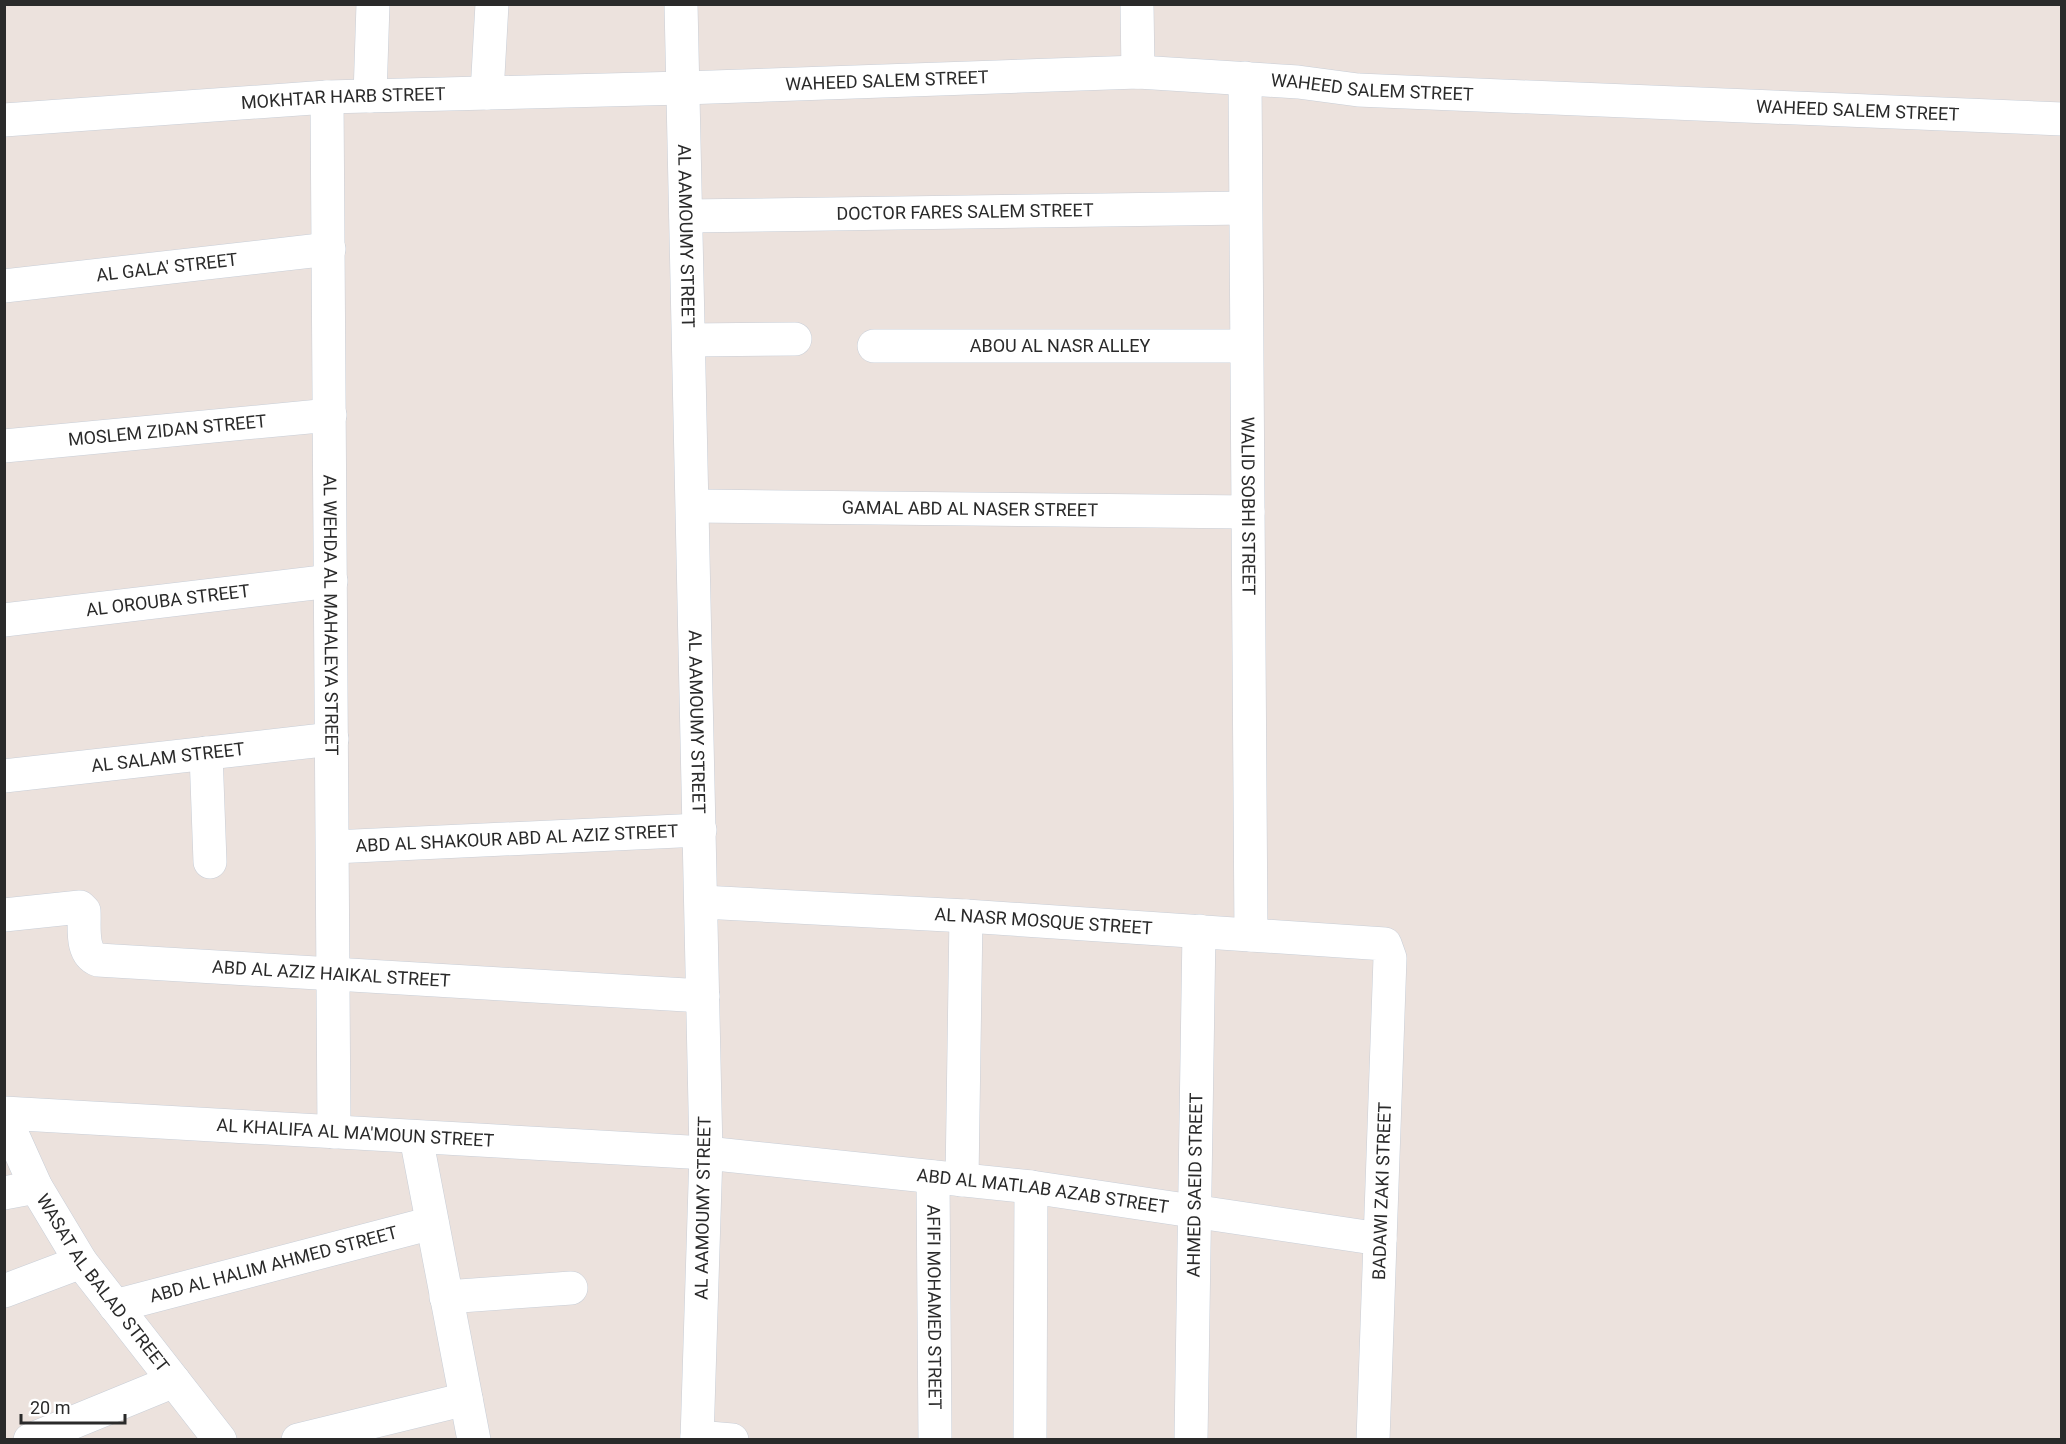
<svg xmlns="http://www.w3.org/2000/svg" width="2066" height="1444" font-family="Roboto,sans-serif">
<style>
.lines{fill:none;stroke-linecap:round;stroke-linejoin:round}
.street-casing{stroke:#c8ced7;stroke-width:34}
.street{stroke:#fff;stroke-width:33}
.labels{text-anchor:middle;stroke-width:4.5;stroke-linejoin:round;paint-order:stroke}
.street-label{font-size:18px;fill:#2a2a2a;stroke:#fff}
</style>
<rect width="100%" height="100%" fill="#ece2dd"/>
<g class="lines">
<g class="street-casing">
<g id="street">
<path id="s1" d="M681,4l25,1149 -9,287"/>
<path d="M1137,4l1,68"/>
<path id="s2" d="M1245,78l6,857"/>
<path d="M487,93l5,-89"/>
<path d="M370,96l3,-92"/>
<path id="s3" d="M327,97l7,1035"/>
<path id="s4" d="M4,120l323,-23 356,-9 455,-16 160,10 60,8 704,29"/>
<path id="s5" d="M686,216l559,-8"/>
<path id="s6" d="M4,286l325,-37"/>
<path d="M689,340l106,-1"/>
<path id="s7" d="M874,346h372"/>
<path id="s8" d="M4,446l326,-31"/>
<path id="s9" d="M694,506l554,6"/>
<path id="s10" d="M4,620l327,-39"/>
<path d="M206,753l4,109"/>
<path id="s11" d="M4,776l328,-37"/>
<path id="s12" d="M333,847l367,-17"/>
<path id="s13" d="M702,902l264,14 419,28 5,14 -17,482"/>
<path id="s14" d="M4,915l76,-8 4,4c1,16 -4,42 14,49l605,36"/>
<path id="s15" d="M4,1113l702,40 325,34 349,52"/>
<path id="s16" d="M4,1116l32,71 45,75 139,178"/>
<path d="M416,1137l58,303"/>
<path id="s17" d="M933,1177l2,263"/>
<path d="M962,1180l4,-264"/>
<path d="M4,1193l32,-6"/>
<path d="M4,1291l77,-29"/>
<path d="M446,1297l125,-9"/>
<path id="s18" d="M115,1306l317,-83"/>
<path d="M697,1437l35,3"/>
<path d="M30,1440l144,-59"/>
<path d="M298,1440l168,-41"/>
<path d="M1030,1440l1,-253"/>
<path id="s19" d="M1191,1440l8,-509"/>
</g>
</g>
<use href="#street" class="street"/>
</g>
<g class="labels">
<g class="street-label">
<text dy="6" stroke="none"><textPath href="#s4" startOffset="884">WAHEED SALEM STREET</textPath></text>
<text dy="6" stroke="none"><textPath href="#s4" startOffset="1370">WAHEED SALEM STREET</textPath></text>
<text dy="6" stroke="none"><textPath href="#s4" startOffset="340">MOKHTAR HARB STREET</textPath></text>
<text dy="6" stroke="none"><textPath href="#s4" startOffset="1856">WAHEED SALEM STREET</textPath></text>
<text dy="6" stroke="none"><textPath href="#s5" startOffset="279">DOCTOR FARES SALEM STREET</textPath></text>
<text dy="6" stroke="none"><textPath href="#s1" startOffset="232">AL AAMOUMY STREET</textPath></text>
<text dy="6" stroke="none"><textPath href="#s6" startOffset="164">AL GALA' STREET</textPath></text>
<text dy="6" stroke="none"><textPath href="#s7" startOffset="186">ABOU AL NASR ALLEY</textPath></text>
<text dy="6" stroke="none"><textPath href="#s8" startOffset="164">MOSLEM ZIDAN STREET</textPath></text>
<text dy="6" stroke="none"><textPath href="#s2" startOffset="428">WALID SOBHI STREET</textPath></text>
<text dy="6" stroke="none"><textPath href="#s9" startOffset="276">GAMAL ABD AL NASER STREET</textPath></text>
<text dy="6" stroke="none"><textPath href="#s10" startOffset="165">AL OROUBA STREET</textPath></text>
<text dy="6" stroke="none"><textPath href="#s3" startOffset="518">AL WEHDA AL MAHALEYA STREET</textPath></text>
<text dy="6" stroke="none"><textPath href="#s1" startOffset="718">AL AAMOUMY STREET</textPath></text>
<text dy="6" stroke="none"><textPath href="#s11" startOffset="165">AL SALAM STREET</textPath></text>
<text dy="6" stroke="none"><textPath href="#s12" startOffset="184">ABD AL SHAKOUR ABD AL AZIZ STREET</textPath></text>
<text dy="6" stroke="none"><textPath href="#s13" startOffset="342">AL NASR MOSQUE STREET</textPath></text>
<text dy="6" stroke="none"><textPath href="#s14" startOffset="370">ABD AL AZIZ HAIKAL STREET</textPath></text>
<text dy="6" stroke="none"><textPath href="#s15" startOffset="352">AL KHALIFA AL MA'MOUN STREET</textPath></text>
<text dy="6" stroke="none"><textPath href="#s19" startOffset="255">AHMED SAEID STREET</textPath></text>
<text transform="translate(1382 1191) rotate(-88)" y="6">BADAWI ZAKI STREET</text>
<text dy="6" stroke="none"><textPath href="#s15" startOffset="1042">ABD AL MATLAB AZAB STREET</textPath></text>
<text transform="translate(703 1208) rotate(-89)" y="6">AL AAMOUMY STREET</text>
<text dy="6" stroke="none"><textPath href="#s18" startOffset="164">ABD AL HALIM AHMED STREET</textPath></text>
<text dy="6" stroke="none"><textPath href="#s16" startOffset="195">WASAT AL BALAD STREET</textPath></text>
<text dy="6" stroke="none"><textPath href="#s17" startOffset="130">AFIFI MOHAMED STREET</textPath></text>
</g>
</g>
<rect width="2066" height="1444" fill="none" stroke="#2a2a2a" stroke-width="12"/>
<path d="M21 1414v9h104v-9" fill="none" stroke="#2a2a2a" stroke-width="3"/>
<text x="30" y="1414" font-size="18" fill="#2a2a2a" stroke="#ffffff" stroke-width="4.5" paint-order="stroke">20 m</text>
</svg>
